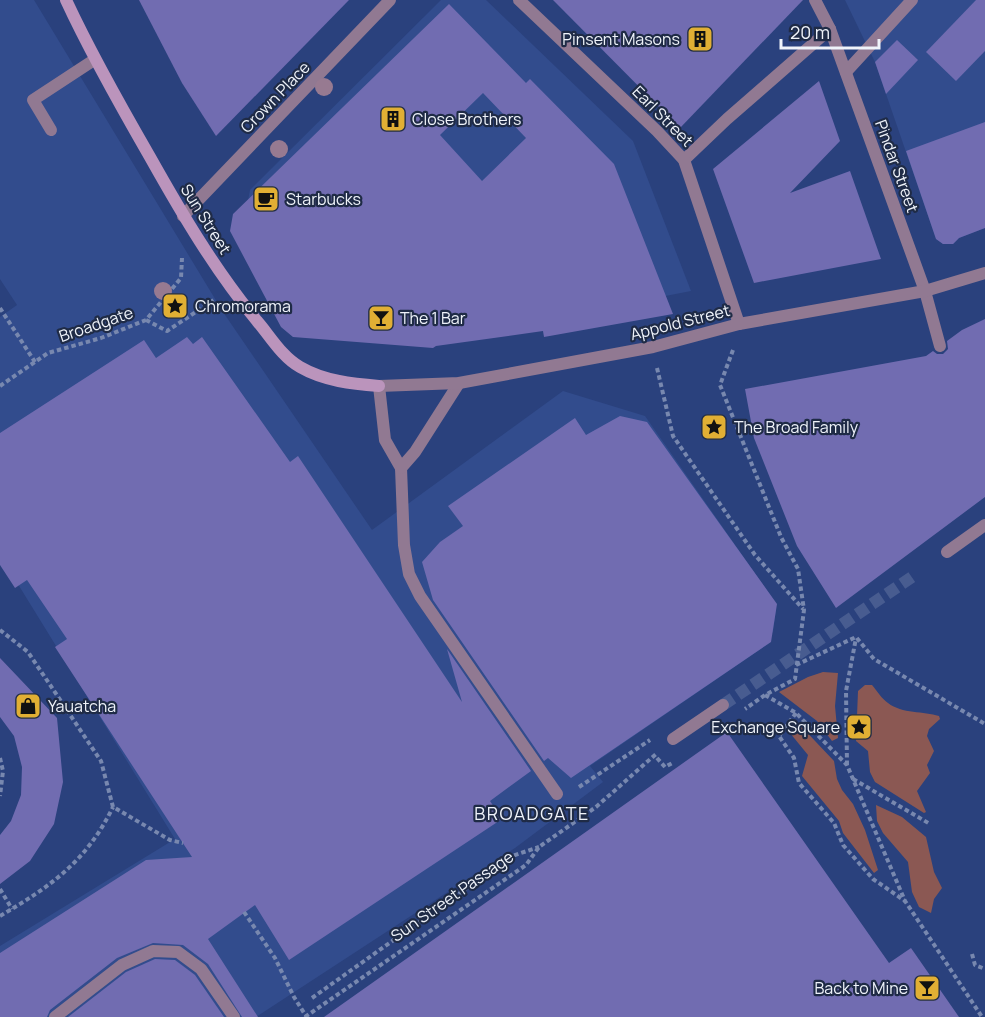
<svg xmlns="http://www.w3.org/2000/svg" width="985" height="1017" font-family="Manrope,sans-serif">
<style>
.built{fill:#324c8d}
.green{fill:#8b5853}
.building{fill:#716cb1;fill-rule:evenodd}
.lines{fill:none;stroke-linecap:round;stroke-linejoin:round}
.pedestrian-tunnel{stroke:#485c90;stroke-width:12;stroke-dasharray:12 6;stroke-linecap:butt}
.path{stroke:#7888af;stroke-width:4;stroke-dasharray:4.5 3;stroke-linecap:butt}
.service{stroke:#917992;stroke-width:12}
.pedestrian{stroke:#917992;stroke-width:12}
.minor{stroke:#917992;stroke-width:12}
.secondary{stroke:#bb94bc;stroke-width:12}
.tree{fill:#977a91}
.labels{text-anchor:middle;stroke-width:4.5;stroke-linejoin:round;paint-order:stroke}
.poi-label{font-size:16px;fill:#eff3fa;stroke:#1f2b46;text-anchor:start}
.street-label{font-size:16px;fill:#eff3fa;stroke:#1f2b46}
.neighbourhood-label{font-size:18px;letter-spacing:1.5px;fill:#eff3fa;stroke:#1f2b46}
</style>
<rect width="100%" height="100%" fill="#2a417d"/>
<g class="built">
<path d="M0,0h34l189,312 149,218 191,-139 82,25 128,183 3,10 -3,23 -8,6 3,6 -178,122 13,16 -88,66 -259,169h-256v-71l175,-107 -175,-284v-238l17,-12 -17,-26z"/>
<path d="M441,0h45l147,141 58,150 -180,35 -264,-120 3,-16z"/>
<path d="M845,0h140v228l-26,10 -6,6h-10l-7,-5 -61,-177z"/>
</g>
<g class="green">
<path d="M823,672l15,1 -3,33 3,32 -6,3 -15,-20 -38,-29 29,-15z"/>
<path d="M865,685h7c5,6 10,14 16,18 14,11 36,8 51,13l1,3 -11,10 -2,7 7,15 -7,14 3,8 -13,18 9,21 -2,1 -49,-31 -5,-10 -2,-21 -12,-10 2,-50z"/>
<path d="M798,723l36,38 3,18 5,11 11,14 12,26 13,40 -4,3 -31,-40 -4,-12 -37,-45 6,-21 -18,-22z"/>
<path d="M876,805l26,12 24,20 8,35 8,16 -8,11 -3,14 -12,-6 -7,-15 -4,-30 -25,-29 -6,-12z"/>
</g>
<g class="building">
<path d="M139,0h210l-133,136 -34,-53z"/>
<path d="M553,0h250l-123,128z"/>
<path d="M976,0h9v51l-29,30 -30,-29z"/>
<path d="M449,4l77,79 4,-4 84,85 59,150 -129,23 -1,-6 -107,15 -3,2 -140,-11 -12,-10 -51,-96 3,-17zM483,93l43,45 -44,43 -42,-46z"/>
<path d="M897,40l21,20 -32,34 -11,-32z"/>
<path d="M819,81l21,60 -50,52 60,-22 31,88 -127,24 -41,-114z"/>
<path d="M985,122v106l-26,10 -6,6h-10l-7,-5 -30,-88z"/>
<path d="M985,319v178l-149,111 -39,-62 -43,-108 -9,-49 181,-33 7,-5 4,3h6l5,-5 -1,-8 15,-11z"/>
<path d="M187,337l6,7 9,-7 88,125 8,-6 164,246 -15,-53 84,122 -41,30 12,18 -213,141 -34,-55 -47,34 50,78h-16l-34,-53 -25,-19 -30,-2 -36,15 -67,52 -3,7h-47v-64l146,-93 46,-3 -137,-210 12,-8 -40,-59 -12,8 -15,-23v-132l144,-93 12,18z"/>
<path d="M620,416l27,6 130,182 -6,38 -200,136 -23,-20 -4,3 -111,-161 -11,-38 18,-20 23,-16 -15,-20 127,-88 11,17z"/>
<path d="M0,658l57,60 6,64 -9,42 -24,37 -30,23v-49l11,-14 10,-26 1,-28 -8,-31 -14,-19z"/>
<path d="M727,732l162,231 22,-15 48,69h-635z"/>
<path d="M155,959l20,1 20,15 29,42h-156l58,-45z"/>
</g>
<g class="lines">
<path class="pedestrian-tunnel" d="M723,705l189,-128"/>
<g class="path">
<path d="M0,308l35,54"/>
<path d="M146,320l21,11 47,-31"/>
<path d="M733,350l-13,35 61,152 17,32 6,41 -9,69 -30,16 -20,14"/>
<path d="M657,368l16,68 82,119 48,54"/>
<path d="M0,386l48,-33 53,-15 45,-18 35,-42 1,-20"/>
<path d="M0,630l28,22 73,109 12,46 57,33 13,3"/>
<path d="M796,665l60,-28 18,22 111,65"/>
<path d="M765,695l31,18 51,52 58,136 77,116"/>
<path d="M796,713l-17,23 15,22 5,25 35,40 9,22 30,34 32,22"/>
<path d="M0,758l3,13 -3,25"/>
<path d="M657,758l8,9 9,-5"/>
<path d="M847,765l-1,-74 10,-53"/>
<path d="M853,779l77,45"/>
<path d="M579,787l71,-47"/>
<path d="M0,889l12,20"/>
<path d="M244,912l31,46 19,39 12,19"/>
<path d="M0,916c51,-30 86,-54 113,-109"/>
<path d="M972,954l3,11 10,4"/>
<path d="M312,998l200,-142 27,-9"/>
<path d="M305,1017l221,-152 13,-18 57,-40 60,-53"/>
</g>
<g class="service">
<path d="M846,72l66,-72"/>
<path d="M51,130l-18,-30 61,-40"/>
<path d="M684,160l43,-41 103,-90"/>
<path d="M925,291l15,55"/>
<path d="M379,386l6,54 16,28 3,77 5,29 11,22 137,198"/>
<path d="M401,468l14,-16 44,-69"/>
<path d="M947,552l38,-27"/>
<path d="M55,1017l67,-52 31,-14 25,1 23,17 33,48"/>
</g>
<g class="pedestrian">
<path d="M183,216l207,-216"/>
<path d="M673,739l50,-34"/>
</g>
<g class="minor">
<path d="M519,0l138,131 27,29 55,164"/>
<path d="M815,0l15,29 95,262"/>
<path d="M379,386l80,-3 194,-36 86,-23 186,-33 60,-18"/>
</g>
<path class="secondary" d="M66,0c25,54 54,105 84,157 32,57 65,113 107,164 13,15 25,36 43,46 24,14 53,17 79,19"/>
</g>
<g class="tree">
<circle cx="324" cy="87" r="9"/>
<circle cx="279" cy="149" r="9"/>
<circle cx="163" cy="291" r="9"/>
</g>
<defs>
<g id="building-square" transform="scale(1.35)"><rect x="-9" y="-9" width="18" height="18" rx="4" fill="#e1af34" stroke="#1f2b46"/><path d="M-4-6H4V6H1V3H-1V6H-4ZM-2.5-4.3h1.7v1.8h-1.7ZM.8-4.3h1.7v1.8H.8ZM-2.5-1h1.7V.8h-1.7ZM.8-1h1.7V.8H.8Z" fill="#111"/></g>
<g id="cafe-square" transform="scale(1.35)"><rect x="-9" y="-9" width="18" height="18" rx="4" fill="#e1af34" stroke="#1f2b46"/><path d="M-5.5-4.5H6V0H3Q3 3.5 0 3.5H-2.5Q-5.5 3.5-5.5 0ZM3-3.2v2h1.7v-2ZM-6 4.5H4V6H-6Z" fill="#111"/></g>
<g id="sight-square" transform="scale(1.35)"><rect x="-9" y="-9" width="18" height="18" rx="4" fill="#e1af34" stroke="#1f2b46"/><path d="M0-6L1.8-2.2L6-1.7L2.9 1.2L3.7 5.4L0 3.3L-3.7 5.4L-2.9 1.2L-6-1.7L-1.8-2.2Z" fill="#111"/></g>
<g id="bar-square" transform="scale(1.35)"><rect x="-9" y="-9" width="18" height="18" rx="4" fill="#e1af34" stroke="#1f2b46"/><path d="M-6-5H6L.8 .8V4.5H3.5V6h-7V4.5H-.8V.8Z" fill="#111"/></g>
<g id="shop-square" transform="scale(1.35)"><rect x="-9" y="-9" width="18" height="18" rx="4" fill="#e1af34" stroke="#1f2b46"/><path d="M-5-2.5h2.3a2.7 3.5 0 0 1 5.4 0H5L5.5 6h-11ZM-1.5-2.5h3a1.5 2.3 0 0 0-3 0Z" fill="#111"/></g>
</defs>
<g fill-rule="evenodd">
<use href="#building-square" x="700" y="39"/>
<use href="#building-square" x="393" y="119"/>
<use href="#cafe-square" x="266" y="199"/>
<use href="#sight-square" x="175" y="306"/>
<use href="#bar-square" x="381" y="318"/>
<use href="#sight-square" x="714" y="427"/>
<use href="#shop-square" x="28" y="706"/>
<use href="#sight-square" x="859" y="727"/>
<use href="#bar-square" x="927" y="988"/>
</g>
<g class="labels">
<g class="poi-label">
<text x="680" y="45" text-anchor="end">Pinsent Masons</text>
<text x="412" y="125">Close Brothers</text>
<text x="286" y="205">Starbucks</text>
<text x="195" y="312">Chromorama</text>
<text x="400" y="324">The 1 Bar</text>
<text x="734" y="433">The Broad Family</text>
<text x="48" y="712">Yauatcha</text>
<text x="840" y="733" text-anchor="end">Exchange Square</text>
<text x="908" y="994" text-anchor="end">Back to Mine</text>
</g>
<g class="street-label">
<text transform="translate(275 97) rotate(-46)" y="6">Crown Place</text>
<text transform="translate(663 116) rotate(45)" y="6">Earl Street</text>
<text transform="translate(897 166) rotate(70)" y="6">Pindar Street</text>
<text transform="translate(206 219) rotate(58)" y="6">Sun Street</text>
<text transform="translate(680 322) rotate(-14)" y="6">Appold Street</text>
<text transform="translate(96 324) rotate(-19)" y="6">Broadgate</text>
<text transform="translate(452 896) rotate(-35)" y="6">Sun Street Passage</text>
</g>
<g class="neighbourhood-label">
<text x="532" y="820">BROADGATE</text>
</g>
</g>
<path d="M781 39v9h98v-9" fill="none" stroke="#eff3fa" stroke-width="3"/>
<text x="790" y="39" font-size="18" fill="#eff3fa" stroke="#1f2b46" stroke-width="4.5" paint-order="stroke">20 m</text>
</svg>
